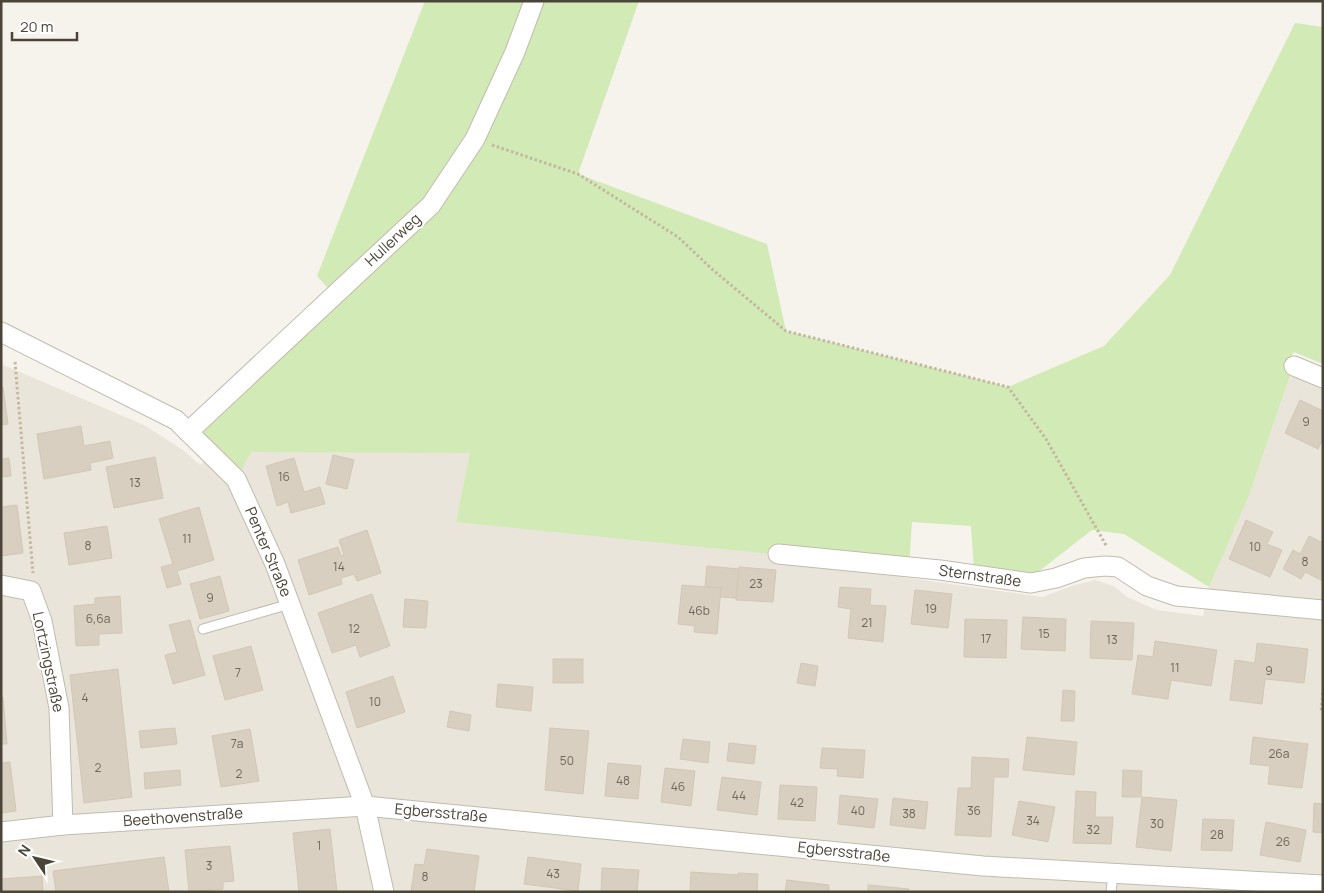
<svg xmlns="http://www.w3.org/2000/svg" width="1324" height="893" font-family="Manrope,sans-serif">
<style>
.residential{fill:#eae5da}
.green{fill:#d2eab5}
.building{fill:#d8cfc1;stroke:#d3c7b4}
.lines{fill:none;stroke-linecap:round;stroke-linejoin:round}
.service-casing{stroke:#c2bbae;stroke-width:11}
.minor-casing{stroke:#c2bbae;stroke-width:21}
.path{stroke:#c4b79f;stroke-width:3;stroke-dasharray:2.5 2.5;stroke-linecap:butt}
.service{stroke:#fff;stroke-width:9}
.minor{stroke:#fff;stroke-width:19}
.labels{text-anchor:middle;stroke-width:4.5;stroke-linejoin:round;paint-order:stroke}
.number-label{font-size:12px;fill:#6e675b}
.street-label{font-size:15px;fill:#4b4439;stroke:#fff}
</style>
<rect width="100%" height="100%" fill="#f6f3ec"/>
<path class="residential" d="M1,364l143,61 39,25 17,15 42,-32 229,20 -15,68 313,32 11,10 114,13 149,21 28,-11 24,-6 19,6 13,11 30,13 46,6 6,-29 39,-89 42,-122 33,12v504h-1322z"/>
<path class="green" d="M425,1h214l-61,173 189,70 19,87 222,56 96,-41 66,-71 125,-252 28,4v337l-29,-12 -8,12 4,12 -42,122 -39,89 -85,-53 -32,-4 -54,42 -64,-1 -3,-45 -59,-4 -3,46 -453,-46 14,-69 -219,-1 -15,27 -48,-47 146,-137 -17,-19z"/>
<g class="building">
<path d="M1,387h2l5,37 -7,1z"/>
<path d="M1300,400l23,11v27l-5,11 -33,-16z"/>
<path d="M81,426l3,20 26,-5 3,17 -23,5 1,7 -47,9 -7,-45z"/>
<path d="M333,455l21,5 -7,29 -21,-5z"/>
<path d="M155,457l8,41 -49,10 -8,-41z"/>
<path d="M9,458l2,18 -10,1v-18z"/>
<path d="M294,458l10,34 16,-5 5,17 -34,9 -3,-11 -11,4 -11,-40z"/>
<path d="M17,505l6,48 -22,3v-49z"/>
<path d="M199,507l15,53 -37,11 4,13 -14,4 -6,-21 12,-3 -14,-45z"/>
<path d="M1246,520l27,12 -6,12 15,6 -12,27 -41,-18z"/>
<path d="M107,526l5,32 -43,7 -5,-32z"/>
<path d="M367,530l14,43 -24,8 -3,-7 -13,4 1,6 -33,11 -11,-35 40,-13 3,9 3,-1 -5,-15z"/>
<path d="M1309,536l14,7v38l-18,-9 -4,7 -18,-10 10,-19 7,4z"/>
<path d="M707,566l32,3 -2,29 -17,-1 1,-9 -16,-1z"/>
<path d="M739,567l37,3 -3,32 -37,-2z"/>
<path d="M220,576l9,35 -29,8 -10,-35z"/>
<path d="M682,585l39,3 -4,46 -23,-2 1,-6 -17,-2z"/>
<path d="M840,587l31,2 -1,16 16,1 -3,36 -35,-4 3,-29 -13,-2z"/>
<path d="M915,590l37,4 -4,34 -37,-4z"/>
<path d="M372,594l18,52 -30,11 -4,-12 -24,8 -14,-40z"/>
<path d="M120,596l2,37 -23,1v11l-23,1 -2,-40 21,-2v-6z"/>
<path d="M405,599l23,2 -2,27 -23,-1z"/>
<path d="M1023,617l43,2 -1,32 -44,-2z"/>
<path d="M965,619l42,1 -1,38 -42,-1z"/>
<path d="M190,620l15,55 -32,9 -8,-29 12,-3 -8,-27z"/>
<path d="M1091,621l43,2 -2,37 -42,-2z"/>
<path d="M1155,641l62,9 -6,36 -40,-6 -3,19 -36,-5 6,-39 15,2z"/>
<path d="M1257,643l51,6 -4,34 -39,-4 -3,25 -32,-4 5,-40 20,3z"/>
<path d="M251,646l12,44 -38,10 -12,-44z"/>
<rect x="553" y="659" width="30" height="24"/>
<path d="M801,663l17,3 -3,20 -18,-3z"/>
<path d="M118,669l14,128 -48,6 -14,-128z"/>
<path d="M393,676l12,36 -48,16 -11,-36z"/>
<path d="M498,684l35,3 -2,24 -35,-4z"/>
<path d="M1063,690l12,1 -1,30h-13z"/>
<path d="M1,697h2l4,47h-6z"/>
<path d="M450,711l21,4 -2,16 -22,-4z"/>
<path d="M175,728l2,16 -36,4 -2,-17z"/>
<path d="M550,728l39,3 -6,63 -38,-4z"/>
<path d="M250,729l9,52 -38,6 -9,-51z"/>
<path d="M1027,737l50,5 -3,33 -51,-5z"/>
<path d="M1253,737l55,7 -6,44 -34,-4 2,-18 -20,-2z"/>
<path d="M683,739l27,3 -2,21 -28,-4z"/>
<path d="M729,743l27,3 -2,18 -27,-3z"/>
<path d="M822,748l43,2 -2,28 -26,-2 1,-7 -18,-1z"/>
<path d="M972,757l37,2 -1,18h-14l-3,60 -36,-2 3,-47h13z"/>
<path d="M10,762l6,49 -15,2v-50z"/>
<path d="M608,763l33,3 -3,33 -33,-3z"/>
<path d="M665,768l30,3 -4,35 -30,-4z"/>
<path d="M180,770l1,15 -36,4 -1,-16z"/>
<path d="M1123,770l19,1 -1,26h-19z"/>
<path d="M722,777l39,5 -4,33 -40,-5z"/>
<path d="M780,785l37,2 -2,34 -37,-2z"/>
<path d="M1076,791l20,1 -1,25h18l-2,27 -38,-1z"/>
<path d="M840,795l38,4 -4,29 -36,-4z"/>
<path d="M1142,797l35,3 -6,51 -35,-4z"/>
<path d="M893,798l35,4 -3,27 -35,-4z"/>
<path d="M1019,801l36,6 -7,35 -36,-7z"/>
<path d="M1314,803l9,1v29l-10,-1z"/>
<path d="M1203,819l31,1 -2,31 -31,-1z"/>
<path d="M1266,822l40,8 -6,32 -40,-7z"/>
<path d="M330,829l7,63h-38l-6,-59z"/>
<path d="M230,846l4,35 -11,1v7l-34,3 -4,-42z"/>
<path d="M427,849l52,7 -5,36h-63l4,-28 9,1z"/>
<path d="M164,857l5,35h-113l-3,-21z"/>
<path d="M528,857l53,7 -3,27 -54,-7z"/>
<path d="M602,868l37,2 -2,22h-36z"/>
<path d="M691,872l47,3v-2l20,1 -1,18h-67z"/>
<path d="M42,876l1,16h-42v-13z"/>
<path d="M787,880l42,5v7h-44z"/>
<path d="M868,885l41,4v3h-41z"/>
</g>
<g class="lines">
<g class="service-casing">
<g id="service">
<path d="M203,629l87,-25"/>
<path d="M1111,892l2,-18"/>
</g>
</g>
<g class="minor-casing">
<g id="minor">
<path d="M1,332l175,88 60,59 39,85 90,242 19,86"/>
<path d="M1294,366l29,12"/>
<path d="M188,432l243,-227 44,-66 40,-87 19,-51"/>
<path d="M778,554l162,16 91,13 25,-5 28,-10 21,-2 13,1 29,19 29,10 147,14"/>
<path d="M1,585l30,6 11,30 17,87 4,117"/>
<path d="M1,832l62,-7 302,-19 618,60 340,19"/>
</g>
</g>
<g class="path">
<path d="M492,145l86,29 100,63 35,33 73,61 222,56 38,52 61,108"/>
<path d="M15,362l18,211"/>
<path d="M1323,693l-2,19h2"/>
</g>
<use href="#service" class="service"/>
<use href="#minor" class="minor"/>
</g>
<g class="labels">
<g class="number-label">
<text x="1306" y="426">9</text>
<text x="284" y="481">16</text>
<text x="135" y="487">13</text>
<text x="187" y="543">11</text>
<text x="88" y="550">8</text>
<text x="1255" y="551">10</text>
<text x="1305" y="566">8</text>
<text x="339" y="571">14</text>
<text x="756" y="588">23</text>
<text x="210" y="602">9</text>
<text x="931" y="613">19</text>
<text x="699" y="615">46b</text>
<text x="98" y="623">6,6a</text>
<text x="867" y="627">21</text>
<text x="354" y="633">12</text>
<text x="1044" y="638">15</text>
<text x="986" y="643">17</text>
<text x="1112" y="644">13</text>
<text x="1175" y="672">11</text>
<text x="1269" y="675">9</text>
<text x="238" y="677">7</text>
<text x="85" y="702">4</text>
<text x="375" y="706">10</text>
<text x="237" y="748">7a</text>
<text x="1279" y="758">26a</text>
<text x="567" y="765">50</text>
<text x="98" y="772">2</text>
<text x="239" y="778">2</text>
<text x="623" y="785">48</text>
<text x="678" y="791">46</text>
<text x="739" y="800">44</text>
<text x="797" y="807">42</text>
<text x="858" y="815">40</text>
<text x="974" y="815">36</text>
<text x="909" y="818">38</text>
<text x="1033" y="825">34</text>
<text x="1157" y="828">30</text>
<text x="1093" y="834">32</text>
<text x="1217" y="839">28</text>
<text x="1283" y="846">26</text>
<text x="319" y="850">1</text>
<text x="209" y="870">3</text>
<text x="553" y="878">43</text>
<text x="425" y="881">8</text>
</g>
<g class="street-label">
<text transform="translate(393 240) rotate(-43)" y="5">Hullerweg</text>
<text transform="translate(268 552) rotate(67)" y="5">Penter Straße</text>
<text transform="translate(980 576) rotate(8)" y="5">Sternstraße</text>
<text transform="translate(48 662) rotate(78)" y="5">Lortzingstraße</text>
<text transform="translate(441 813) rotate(5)" y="5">Egbersstraße</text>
<text transform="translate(183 817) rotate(-4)" y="5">Beethovenstraße</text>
<text transform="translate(844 852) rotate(6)" y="5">Egbersstraße</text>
</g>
</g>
<rect width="1324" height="893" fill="none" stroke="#4b4439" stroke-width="5"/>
<g transform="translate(35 858) rotate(305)" stroke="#ffffff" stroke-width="4" paint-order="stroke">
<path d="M0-4L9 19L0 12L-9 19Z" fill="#4b4439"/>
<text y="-8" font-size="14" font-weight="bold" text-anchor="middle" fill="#4b4439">N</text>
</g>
<path d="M12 32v8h65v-8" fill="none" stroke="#4b4439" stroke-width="2.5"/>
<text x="20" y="32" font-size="15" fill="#4b4439" stroke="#ffffff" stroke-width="4" paint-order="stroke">20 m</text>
</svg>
